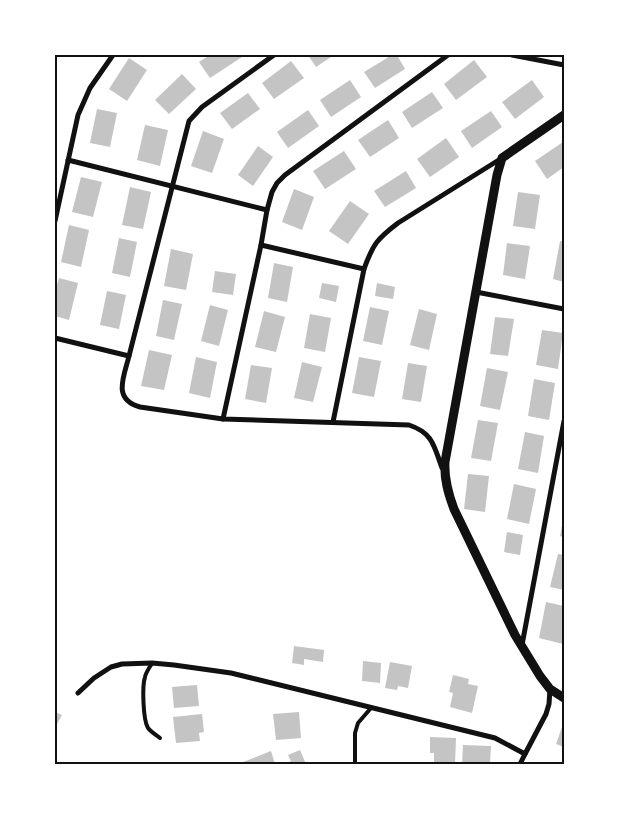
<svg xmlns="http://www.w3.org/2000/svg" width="619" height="819" font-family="Karla,sans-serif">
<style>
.building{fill:#c4c4c4}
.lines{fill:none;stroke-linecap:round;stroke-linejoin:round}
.service{stroke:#111;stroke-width:4}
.minor{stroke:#111;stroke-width:5}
.tertiary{stroke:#111;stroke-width:9}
.neatline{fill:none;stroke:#111;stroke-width:2}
</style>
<rect width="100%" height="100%" fill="#fff"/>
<g class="building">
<path d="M210,55h30l2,2 -32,21 -11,-16z"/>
<path d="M308,55h26l-18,12z"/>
<path d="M392,55h5l8,14 -30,19 -11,-16z"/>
<path d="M129,58l18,12 -20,31 -18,-12z"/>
<path d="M474,60l13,17 -31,23 -12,-16z"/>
<path d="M291,61l13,17 -30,21 -12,-16z"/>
<path d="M182,74l14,15 -27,25 -14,-14z"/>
<path d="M350,80l11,17 -30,20 -11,-17z"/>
<path d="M532,80l12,17 -29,22 -13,-17z"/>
<path d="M432,92l11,16 -31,20 -10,-16z"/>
<path d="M248,93l12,16 -28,20 -12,-16z"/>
<path d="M97,109l20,4 -7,34 -20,-4z"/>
<path d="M308,110l11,16 -31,22 -11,-16z"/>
<path d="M491,111l11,16 -30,21 -11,-17z"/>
<path d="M388,120l11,18 -29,19 -12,-17z"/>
<path d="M145,125l23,5 -8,36 -23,-6z"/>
<path d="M203,131l21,8 -12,34 -21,-7z"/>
<path d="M446,138l13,19 -29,20 -13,-18z"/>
<path d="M563,142l1,2v23l-17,12 -12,-18z"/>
<path d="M258,146l15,11 -20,29 -15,-11z"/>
<path d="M344,151l12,18 -31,20 -12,-18z"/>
<path d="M406,171l10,17 -31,19 -11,-16z"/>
<path d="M81,177l21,5 -9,35 -21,-5z"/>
<path d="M130,187l21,5 -8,37 -21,-4z"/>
<path d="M294,189l20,8 -12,33 -20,-8z"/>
<path d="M518,192l22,3 -5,34 -22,-3z"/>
<path d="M350,201l19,13 -21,30 -19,-13z"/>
<path d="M69,225l20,5 -8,37 -20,-5z"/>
<path d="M119,238l18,4 -7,35 -18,-4z"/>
<path d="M560,241l4,1v40l-11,-3z"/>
<path d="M507,243l23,3 -5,33 -22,-4z"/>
<path d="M171,249l22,5 -7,36 -22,-4z"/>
<path d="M274,263l19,4 -6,35 -19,-4z"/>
<path d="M215,271l21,3 -3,21 -21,-3z"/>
<path d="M59,278l19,5 -9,37 -14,-4v-24z"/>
<path d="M322,283l17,3 -3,16 -17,-4z"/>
<path d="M377,283l18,4 -2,12 -18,-3z"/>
<path d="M107,291l19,4 -7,34 -19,-4z"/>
<path d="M163,300l19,4 -8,36 -18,-4z"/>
<path d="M210,305l18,5 -9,36 -18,-5z"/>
<path d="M370,307l19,4 -7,34 -19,-4z"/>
<path d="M419,309l18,5 -8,36 -19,-5z"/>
<path d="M264,311l21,6 -9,35 -21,-5z"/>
<path d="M310,314l21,4 -6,34 -21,-4z"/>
<path d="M495,317l19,2 -6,37 -18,-2z"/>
<path d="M542,330l21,3 -5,36 -22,-4z"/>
<path d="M149,350l23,5 -8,35 -23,-4z"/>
<path d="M196,357l21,5 -7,36 -21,-5z"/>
<path d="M359,357l22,4 -7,36 -22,-4z"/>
<path d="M302,362l20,5 -9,35 -19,-4z"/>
<path d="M408,363l19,3 -6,36 -19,-3z"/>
<path d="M251,365l21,3 -6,35 -21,-4z"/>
<path d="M487,368l21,4 -8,38 -20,-4z"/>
<path d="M534,379l21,4 -6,37 -21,-4z"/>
<path d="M478,420l20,3 -7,38 -20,-3z"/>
<path d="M525,432l19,4 -6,37 -20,-4z"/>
<path d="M468,474l21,2 -4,36 -21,-3z"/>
<path d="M514,484l22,5 -7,35 -22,-5z"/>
<path d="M563,520h1v17l-4,-1z"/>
<path d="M507,532l16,3 -3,20 -16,-3z"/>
<path d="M558,554l6,1v35l-14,-3z"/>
<path d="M546,602l18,4 -1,38 -24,-6z"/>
<path d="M294,646l30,4 -1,12 -19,-3v6l-12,-2z"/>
<path d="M363,661l18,2 -1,20 -18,-2z"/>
<path d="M390,662l22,4 -4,22 -10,-2 -1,4 -12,-2z"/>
<path d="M453,675l16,4 -1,5 10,2 -6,27 -22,-6 3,-14 -4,-1z"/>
<path d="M197,685l2,21 -25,2 -2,-21z"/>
<path d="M55,712l7,3 -7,13z"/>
<path d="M299,712l2,26 -25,2 -3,-26z"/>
<path d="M202,714l2,18 -5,1 1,8 -24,2 -3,-26z"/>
<path d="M562,727l2,1v19l-8,-3z"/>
<path d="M430,737l26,1 -1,26h-21v-11h-4z"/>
<path d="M463,745l28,1 -1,18h-28z"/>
<path d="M300,750l6,14h-21l6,-3 -3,-6z"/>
<path d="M271,751l4,13h-37z"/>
</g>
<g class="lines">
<g class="service">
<path d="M152,663c-2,4 -6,9 -7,14 -3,9 -2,43 3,51 3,4 8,7 12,10"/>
<path d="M355,764v-31l3,-10 13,-15"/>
</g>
<g class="minor">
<path d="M274,55l-72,52 -13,14 -60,235c-5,21 -17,43 11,51l83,12 186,6c24,8 25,21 33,43"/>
<path d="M512,55l52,10"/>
<path d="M68,160l199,50"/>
<path d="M55,221l23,-106 12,-27 23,-33"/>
<path d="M261,245l103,24"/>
<path d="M476,292l88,17"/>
<path d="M55,338l74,18"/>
<path d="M223,419l38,-174 6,-35 5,-18 5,-9 8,-8 163,-120"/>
<path d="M333,422l31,-153c9,-25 13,-30 34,-46l104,-65"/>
<path d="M522,645l42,-224"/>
<path d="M78,693l16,-15 17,-11 11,-3 30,-1 22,2 57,8 264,65 30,16 -5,10"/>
<path d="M525,754l21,-40 3,-10 1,-15"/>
</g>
<path class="tertiary" d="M564,115l-62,43 -5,17 -52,287c-1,17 3,31 9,47l61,126 25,41 10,13 14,9"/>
</g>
<rect width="619" height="819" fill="none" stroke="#ffffff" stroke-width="112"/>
<rect x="56" y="56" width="507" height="707" class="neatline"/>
</svg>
